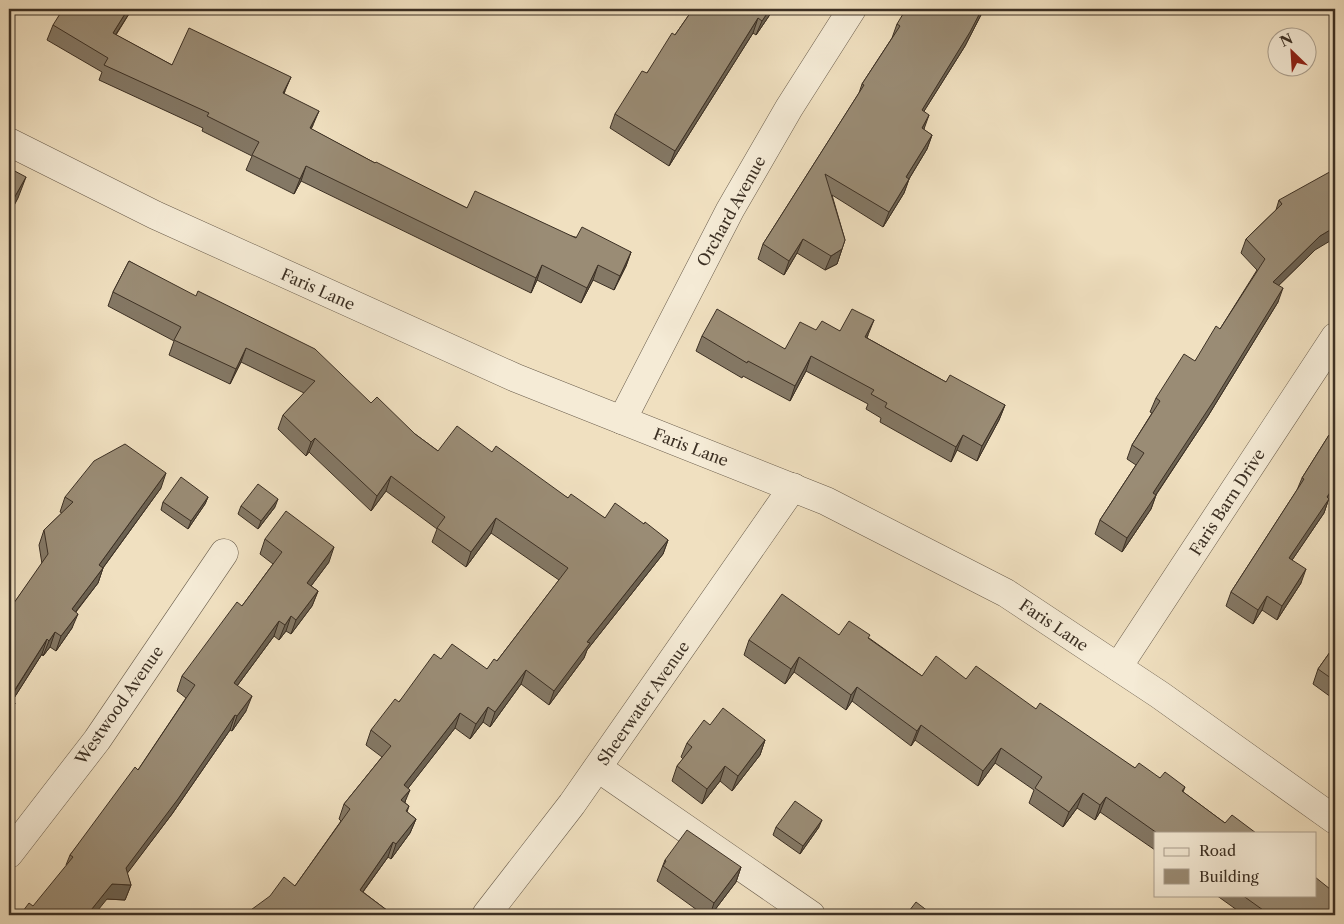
<svg xmlns="http://www.w3.org/2000/svg" width="1344" height="924" font-family="'Libre Caslon Text',serif">
<style>
.lines{fill:none;stroke-linecap:round;stroke-linejoin:round}
.minor-casing{stroke:#695c4b;stroke-width:29}
.minor{stroke:#f5ebd6;stroke-width:28}
.wall{fill:#847865;stroke:#3c3024}
.shaded-wall{fill:#6c6252;stroke:#3c3024}
.building{fill:#9a8c75;stroke:#3c3024}
.labels{text-anchor:middle;stroke-width:5;stroke-linejoin:round;paint-order:stroke}
.street-label{font-size:16px;fill:#3c3024;stroke:#f5ebd6}
</style>
<rect width="100%" height="100%" fill="#f0e0c0"/>
<filter id="stains"><feTurbulence type="fractalNoise" baseFrequency=".004" numOctaves="4"/><feColorMatrix values="0 0 0 0 .2 0 0 0 0 .09 0 0 0 0 .02 0 0 0 .5 -.17"/></filter>
<radialGradient id="worn" r=".72"><stop offset=".6" stop-color="#630" stop-opacity="0"/><stop offset="1" stop-color="#630" stop-opacity=".3"/></radialGradient>
<g class="lines">
<g class="minor-casing">
<g id="minor">
<path d="M9,142l146,73 361,163 310,123 180,92 154,102 175,125"/>
<path d="M622,420l108,-210 59,-102 63,-99"/>
<path d="M1118,667l217,-330"/>
<path d="M598,768l213,147"/>
<path d="M9,854l88,-114 127,-187"/>
<path d="M486,915l86,-111 221,-317"/>
</g>
</g>
<use href="#minor" class="minor"/>
</g>
<g class="wall">
<path d="M132,9l-16,26 56,30 113,26 -1,3 29,31 -2,4 64,34 92,45 164,44 -5,14 -12,24 -21,-10 -12,23 -44,-23 -6,13 -230,-112 -7,13 -48,-24 6,-14 -50,-25 1,-3 -104,-48 3,-8 -55,-32 6,-15z"/>
<path d="M693,9h80l-2,4 -15,22 -3,-2 -84,133 -59,-38 5,-14 32,-41 28,-38z"/>
<path d="M933,9h51l-19,37 -41,65v19l8,5 -5,14 -18,30 -5,14 -21,34 -51,-32 13,45 -8,24 -12,6 -28,-17 -13,22 -26,-16 5,-15 96,-151 3,-9 30,-46 5,-14 34,-11z"/>
<path d="M1279,200l36,50 -37,36v16l-70,114 -52,79 -5,14 -29,43 -27,-18 5,-14 36,-55 -9,-6 5,-14 20,-32 -2,-1 6,-14 39,-37 25,-32 37,-59 -16,-17 5,-14 30,-29z"/>
<path d="M129,261l242,142 44,31 23,17 54,1 76,46 37,20 39,6 24,16 -5,14 -76,96 -3,8 -35,47 -28,-21 -31,43 -7,-5 -13,17 -15,-11 -47,60 -3,15 4,3 -2,6 9,7 -6,14 -19,26 -3,-2 -25,35 25,19 -2,4h-142l51,-29 46,-65 -2,-2 5,-15 38,-47 -16,-12 5,-15 70,-71 46,10 10,-8 62,-81 -68,-47 -25,34 -34,-25 5,-13 -51,-38 -15,20 -62,-59 -3,4 -28,-27 5,-14 21,-22 -63,-31 -11,22 -61,-29 5,-14 -66,-35 5,-14z"/>
<path d="M816,330l24,1 28,4 -1,3 79,44 59,23 -6,15 -22,41 -20,-11 -6,12 -71,-40 1,-4 -15,-9 2,-5 -62,-33 -16,30 -47,-25 -1,2 -46,-27 6,-15 83,13z"/>
<path d="M1329,435l-1,66 -4,12 -32,47 9,23 -24,37 -15,-10 -9,14 -27,-18 5,-14 66,-102 5,-12z"/>
<path d="M161,488l-58,80 -5,15 -22,29 -4,16 -16,23 -6,-4 -7,9 -1,-2 -30,47 -2,17 -1,-108 33,-46 -3,-19 5,-15 18,-17 -2,-1 5,-15z"/>
<path d="M208,497l-3,7 -17,25 -27,-19 2,-8z"/>
<path d="M241,506l34,1 -17,22 -20,-15z"/>
<path d="M265,539l64,23 -18,24 7,5 -6,15 -21,28 -5,-3 -7,9 -5,-4 -37,50 9,25 -14,20 -2,-1 -58,84 -45,59 4,12 -6,15 -18,-1 -41,-34 4,-10 68,-85 48,-72 -9,-7 5,-15 60,-70 31,-42 -13,-10z"/>
<path d="M839,635l30,3 53,38 44,3 70,30 99,59 25,10 25,9 -2,5 42,31 31,10h-101v17l-55,-38 -5,8 -18,-12 -14,19 -34,-24 5,-13 -39,-27 -17,23 -63,-46 -4,6 -59,-45 -6,9 -52,-38 -9,12 -41,-29 5,-15z"/>
<path d="M1335,645v55l-22,-16 5,-15z"/>
<path d="M710,725l55,15 -5,15 -28,36 -12,-10 -18,23 -30,-23 5,-15 6,-7 -2,-2 6,-14z"/>
<path d="M776,827h43l-19,27 -27,-19z"/>
<path d="M665,860l76,7 -5,15 -25,33h-7l-47,-34z"/>
<path d="M1216,895h99l20,20h-91z"/>
</g>
<g class="shaded-wall">
<path d="M128,9h4l-25,39 6,-15z"/>
<path d="M770,9h3l-2,4 -15,22 6,-14z"/>
<path d="M982,9h2l-19,37 -49,78 6,-14z"/>
<path d="M758,18l-5,15 -84,133 6,-15z"/>
<path d="M291,77l-6,14 -8,17 6,-15z"/>
<path d="M319,111l-6,14 -9,18 6,-15z"/>
<path d="M929,115l-5,14 -8,13 6,-14z"/>
<path d="M932,135l-5,14 -26,43 5,-15z"/>
<path d="M306,166l-5,15 -7,13 6,-15z"/>
<path d="M26,177l-8,21 -9,17v-8z"/>
<path d="M909,179l-5,14 -21,34 6,-15z"/>
<path d="M1335,227v11l-20,12 -47,46 5,-14 47,-46z"/>
<path d="M803,239l-6,14 -13,22 5,-14z"/>
<path d="M842,249l-5,15 -12,6 6,-14z"/>
<path d="M631,252l-5,14 -12,24 6,-14z"/>
<path d="M542,265l-5,15 -6,13 5,-15z"/>
<path d="M598,265l-5,15 -12,23 6,-15z"/>
<path d="M1283,288l-5,14 -70,114 -55,83 3,-4 -5,14 -29,43 5,-14 26,-45z"/>
<path d="M874,320l-6,15 -8,17 5,-15z"/>
<path d="M246,348l-5,14 -11,22 6,-15z"/>
<path d="M811,356l-5,15 -16,30 5,-15z"/>
<path d="M1005,405l-6,15 -22,41 5,-15z"/>
<path d="M963,435l-6,15 -6,12 5,-15z"/>
<path d="M315,438l-6,14 -3,4 5,-14z"/>
<path d="M166,473l-5,15 -67,92 5,-15z"/>
<path d="M391,476l-5,15 -15,20 6,-15z"/>
<path d="M1335,485v6l-7,10 -4,12 -40,59 5,-14z"/>
<path d="M208,497l-3,7 -17,25 3,-8z"/>
<path d="M278,499l-3,8 -17,22 3,-8z"/>
<path d="M496,518l-5,15 -25,34 5,-15z"/>
<path d="M668,540l-5,14 -76,96 -3,8 -35,47 5,-14 33,-49z"/>
<path d="M334,547l-5,15 -27,36 5,-15z"/>
<path d="M103,568l-5,15 -32,41 6,-15z"/>
<path d="M1306,569l-5,14 -24,37 5,-14z"/>
<path d="M318,591l-6,15 -21,28 5,-14z"/>
<path d="M1267,596l-5,14 -9,14 5,-14z"/>
<path d="M78,614l-6,14 -16,23 5,-15z"/>
<path d="M291,616l-5,15 -7,9 6,-15z"/>
<path d="M279,621l-5,15 -46,62 6,-15z"/>
<path d="M55,632l-5,15 -7,9 6,-15z"/>
<path d="M47,639l-5,15 -33,52v-6z"/>
<path d="M799,657l-5,15 -9,12 6,-15z"/>
<path d="M526,670l-5,14 -31,43 5,-15z"/>
<path d="M857,687l-5,14 -6,9 5,-15z"/>
<path d="M252,696l-6,15 -14,20 5,-15z"/>
<path d="M15,703l-5,15 -1,1v-7z"/>
<path d="M488,707l-5,15 -13,17 6,-15z"/>
<path d="M460,713l-5,15 -56,72 5,-15z"/>
<path d="M235,715l-5,15 -58,84 -52,69 6,-15z"/>
<path d="M921,725l-6,15 -4,6 6,-15z"/>
<path d="M765,740l-5,15 -28,36 6,-15z"/>
<path d="M1001,748l-6,15 -17,23 5,-15z"/>
<path d="M725,766l-5,15 -18,23 5,-15z"/>
<path d="M410,790l-6,14 -3,-4z"/>
<path d="M1083,793l-6,15 -14,19 6,-15z"/>
<path d="M1106,797l-6,15 -5,8 5,-15z"/>
<path d="M416,819l-6,14 -19,26 5,-15z"/>
<path d="M822,820l-3,7 -19,27 3,-8z"/>
<path d="M393,842l-5,15 -34,47 6,-14z"/>
<path d="M741,867l-5,15 -25,33h-1l4,-12z"/>
<path d="M112,884l19,1 -6,15 -18,-1 -13,16h-7z"/>
</g>
<g class="building">
<path d="M63,9h65l-15,24 59,32 17,-37 102,49 -8,16 36,18 -9,17 65,35 1,-1 91,46 8,-17 101,47 6,-11 49,25 -11,24 -22,-11 -11,23 -45,-23 -6,13 -230,-112 -6,13 -48,-24 7,-13 -52,-26 2,-3 -105,-48 4,-7 -55,-33z"/>
<path d="M693,9h77l-8,12 -4,-3 -83,133 -60,-37 27,-43 5,2 25,-40 3,2z"/>
<path d="M906,9h18l7,4 2,-4h49l-12,23 -48,78 7,5 -7,13 10,7 -26,42 3,2 -20,33 -64,-38 20,66 -3,9 -11,7 -28,-17 -14,22 -26,-17 101,-159 -2,-1 38,-58 -3,-2z"/>
<path d="M9,168l17,9 -17,30z"/>
<path d="M1335,169v58l-15,9 -47,46 10,6 -70,114 -60,91 3,2 -29,43 -27,-18 44,-67 -12,-8 28,-44 -4,-3 28,-44 11,7 21,-35 4,3 45,-70 -19,-20 36,-35 -3,-4z"/>
<path d="M129,261l67,35 2,-5 117,58 56,54 6,-6 38,37 23,17 19,-25 35,26 4,-6 72,52 3,-4 34,24 10,-15 29,21 1,-2 23,18 -81,102 3,1 -36,48 -28,-21 -31,42 -7,-5 -12,17 -16,-11 -56,72 6,5 -9,10 8,6 -3,5 10,8 -20,25 -3,-2 -33,48 28,21 -4,4h-40l-7,-5 -3,5h-90l26,-19 14,-19 11,9 55,-77 -6,-5 47,-58 -20,-16 24,-31 4,3 35,-48 7,5 11,-15 35,25 7,-10 3,2 71,-93 -72,-50 -25,34 -34,-24 8,-11 -54,-41 -14,20 -62,-58 -4,4 -28,-27 32,-34 -69,-33 -10,21 -62,-29 7,-13 -68,-35z"/>
<path d="M717,309l68,40 15,-27 16,8 6,-9 18,10 12,-22 22,11 -9,17 81,45 4,-7 55,30 -23,41 -19,-11 -7,12 -71,-40 2,-4 -16,-9 3,-4 -63,-34 -16,30 -47,-25 -1,2 -45,-27z"/>
<path d="M1335,432v53l-8,12 2,2 -40,59 17,11 -24,37 -15,-10 -9,14 -27,-18 73,-113 -2,-1 27,-43 3,2z"/>
<path d="M125,444l41,29 -67,92 4,3 -31,41 6,5 -17,22 -6,-4 -6,9 -2,-2 -38,60 6,4 -6,9v-102l39,-56 -4,-24 29,-28 -8,-5 29,-36z"/>
<path d="M181,477l27,20 -17,24 -28,-19z"/>
<path d="M258,484l20,15 -17,22 -20,-15z"/>
<path d="M286,511l48,36 -27,36 11,8 -22,29 -5,-4 -6,9 -6,-4 -45,62 18,13 -15,20 -2,-1 -57,84 -52,69 5,17 -19,-1 -25,31h-67l9,-12 4,3 40,-49 -3,-2 65,-88 3,3 57,-85 -13,-9 55,-74 5,4 40,-54 -17,-13z"/>
<path d="M782,594l57,41 10,-14 21,14 -2,3 54,38 14,-20 30,23 10,-13 60,43 4,-6 95,65 4,-5 21,15 5,-6 20,15 -3,4 43,32 7,-8 24,18h-99l-51,-36 -6,8 -17,-12 -14,19 -34,-24 7,-11 -41,-29 -18,23 -62,-46 -4,6 -60,-44 -6,8 -52,-38 -8,12 -42,-29z"/>
<path d="M1335,645v36l-17,-12z"/>
<path d="M723,708l42,32 -27,36 -13,-10 -18,23 -30,-23 15,-19 -5,-4 17,-23 6,5z"/>
<path d="M795,801l27,19 -19,26 -27,-19z"/>
<path d="M687,830l54,37 -27,36 -51,-37 3,-5 -1,-1z"/>
<path d="M1315,877l20,16v22h-65l-28,-20h73z"/>
<path d="M916,902l17,13h-27z"/>
</g>
<g class="labels">
<g class="street-label">
<text transform="translate(731 211) rotate(-61)" y="6">Orchard Avenue</text>
<text transform="translate(318 289) rotate(24)" y="6">Faris Lane</text>
<text transform="translate(691 447) rotate(21)" y="6">Faris Lane</text>
<text transform="translate(1227 502) rotate(-57)" y="6">Faris Barn Drive</text>
<text transform="translate(1054 625) rotate(34)" y="6">Faris Lane</text>
<text transform="translate(643 703) rotate(-55)" y="6">Sheerwater Avenue</text>
<text transform="translate(119 705) rotate(-55)" y="6">Westwood Avenue</text>
</g>
</g>
<rect width="1344" height="924" fill="none" stroke="#f0e0c0" stroke-width="30"/>
<rect x="10" y="10" width="1324" height="904" fill="none" stroke="#3c3024" stroke-width="2.5"/>
<rect x="15" y="15" width="1314" height="894" fill="none" stroke="#3c3024"/>
<rect x="1154" y="832" width="162" height="65" fill="#f5ebd6" stroke="#aba08f"/>
<rect x="1164" y="848" width="25" height="8" fill="#f5ebd6" stroke="#aba08f"/>
<text x="1199" y="856" font-size="15" fill="#3c3024">Road</text>
<rect x="1164" y="869" width="25" height="15" fill="#9a8c75" stroke="#aba08f"/>
<text x="1199" y="882" font-size="15" fill="#3c3024">Building</text>
<g transform="translate(1292 52) rotate(335)"><circle r="24" fill="#f5ebd6" stroke="#aba08f"/>
<path d="M0-4L9 19L0 12L-9 19Z" fill="#8f2418"/>
<text y="-8" font-size="14" font-weight="bold" text-anchor="middle" fill="#3c3024">N</text>
</g>
<rect width="100%" height="100%" filter="url(#stains)"/>
<rect width="100%" height="100%" fill="url(#worn)"/>
</svg>
